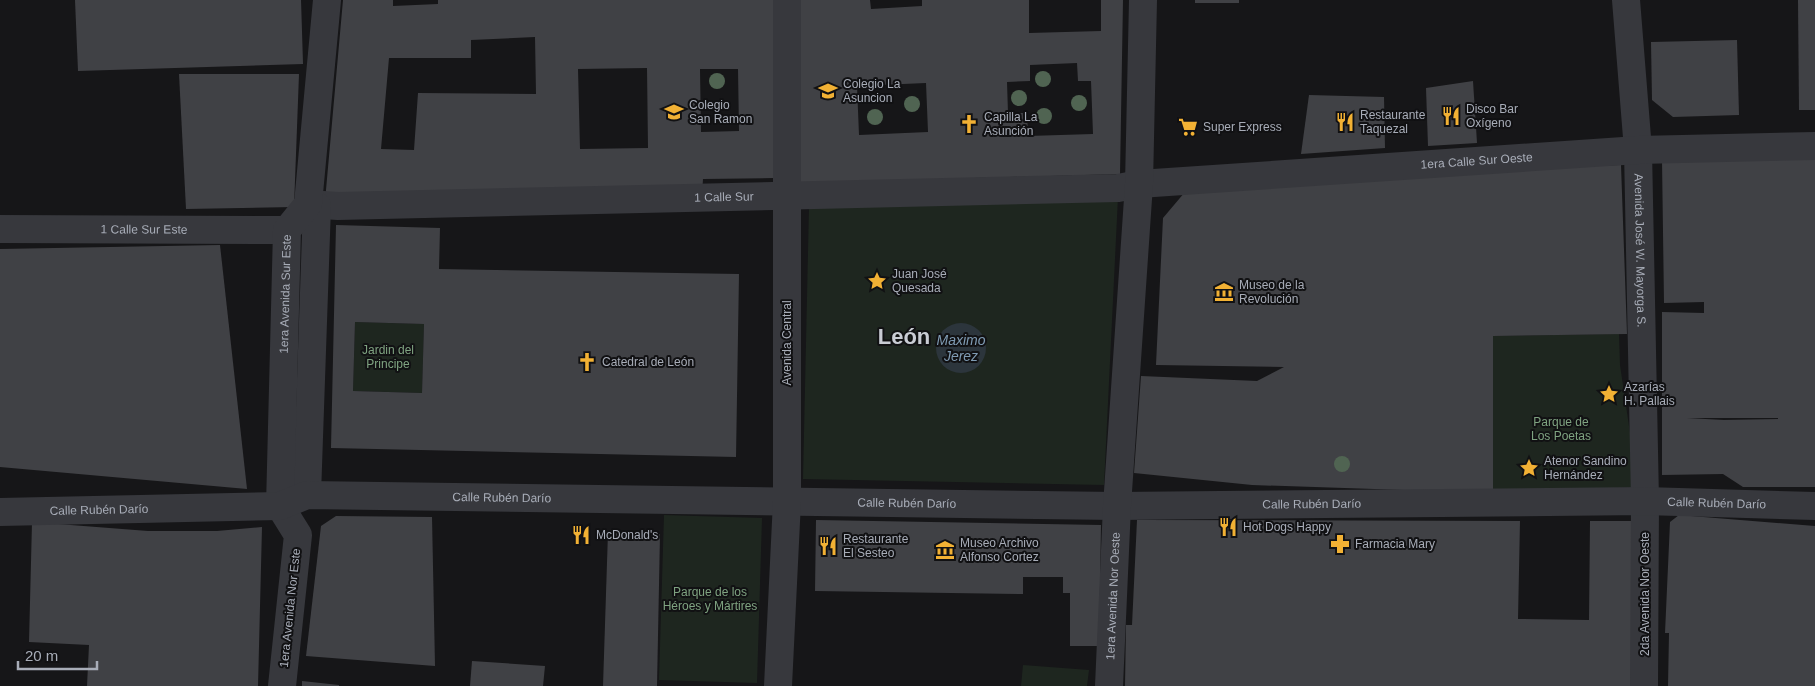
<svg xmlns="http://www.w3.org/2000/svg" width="1815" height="686" font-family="Arial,sans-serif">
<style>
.green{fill:#1e261f}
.water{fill:#2c353c}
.building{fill:#404145;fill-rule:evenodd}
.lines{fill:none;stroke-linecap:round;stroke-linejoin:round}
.minor{stroke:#37383d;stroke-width:28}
.tree{fill:#506452}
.labels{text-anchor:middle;stroke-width:4;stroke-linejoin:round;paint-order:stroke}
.poi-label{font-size:12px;fill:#a8adb8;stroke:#111113;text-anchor:start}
.street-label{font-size:12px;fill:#a8adb8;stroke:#111113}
.park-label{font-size:12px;fill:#7fa381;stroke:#111113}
.water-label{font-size:14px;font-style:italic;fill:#7f9bb3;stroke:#111113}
.town-label{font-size:22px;font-weight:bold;fill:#c9ccd4;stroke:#111113}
</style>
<rect width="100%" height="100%" fill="#161618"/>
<g class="green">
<path d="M1118,197l-14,288 -301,-6 6,-272z"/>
<path d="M355,322l69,2 -2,69 -69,-2z"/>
<path d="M1619,334l1,31 18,122 -145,6v-157z"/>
<path d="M664,515l98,3 -5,165 -98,-3z"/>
<path d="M1023,665l66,5 -2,16h-66z"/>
</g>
<circle class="water" cx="961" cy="348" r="25"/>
<g class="building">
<path d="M75,0h226l2,64 -225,7z"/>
<path d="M343,0h50v6l45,-2v-4h336l-1,178 -70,1 -1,15 -377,7zM535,37l1,57 -118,-1 -4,57 -33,-1 8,-91h82v-18zM647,68l1,80 -68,1 -2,-80zM700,69h38l1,62 -38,1z"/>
<path d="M799,0h71l1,9 51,-3v-6h107v33l72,-2v-31h22l-3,174 -322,9zM1077,63l1,18h13l2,53 -65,2 -1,-23h-19l-1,-31 23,-1v-16zM926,83l2,49 -69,3 -2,-49z"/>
<rect x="1195" y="0" width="44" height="3"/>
<path d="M1798,0h17v110h-16z"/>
<path d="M1737,40l2,75 -66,2 -21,-17 -1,-58z"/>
<path d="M179,74h120l-5,133 -108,2z"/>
<path d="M1473,81l4,62 -49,3 -2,-58z"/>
<path d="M1309,95l75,2 1,51 -84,6z"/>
<path d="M1815,156v331h-72l-20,-13 -61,1v-163l42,1v-11l-40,1 -2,-143zM1687,418h91v1l-54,1z"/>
<path d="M1621,165l6,169 -134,2v157l-241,-8 -118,-12 7,-97 116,5 27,-14 -128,-2 7,-147 22,-26 323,-24z"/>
<path d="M336,225l104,3 -1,41 300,5 -3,183 -405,-9zM355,322l69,2 -2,69 -69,-2z"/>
<path d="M220,245l27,244 -247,-22v-218z"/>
<path d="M1679,515l136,11v160h-147l1,-53h-4l5,-111z"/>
<path d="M336,516l96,1 3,149 -129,-10 15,-130z"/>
<path d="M816,520l285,5 -2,121h-29v-53h-7v-16h-40v17l-208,-3z"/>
<path d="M1137,520l383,1 -2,98 71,1 1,-99h45l-3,165h-507l1,-61h6z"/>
<path d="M32,522l116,9h69l45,-4 -4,159h-171l2,-41 -60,-3z"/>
<path d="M608,532l52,2 -3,152h-54z"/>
<path d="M472,661l73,5 -2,20h-73z"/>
<path d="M302,681l37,4v1h-37z"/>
</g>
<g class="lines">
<g class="minor">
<path id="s1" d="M1626,0l12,150 7,351 -1,185"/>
<path id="s2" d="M308,204l30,2 780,-18 21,-4 499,-34 177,-4"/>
<path id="s3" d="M0,229l287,1"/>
<path d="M307,495l10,-289"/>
<path id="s4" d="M280,506l7,-276 21,-26 19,-204"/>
<path d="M280,506l18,29 -16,151"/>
<path id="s5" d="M0,512l280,-6 27,-11 810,11 528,-5 170,5"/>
<path d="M778,686l9,-185v-501"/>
<path id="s6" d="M1109,686l8,-180 22,-322 4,-184"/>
</g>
</g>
<g class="tree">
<circle cx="1043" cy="79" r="8"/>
<circle cx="717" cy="81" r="8"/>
<circle cx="1019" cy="98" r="8"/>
<circle cx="1079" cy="103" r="8"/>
<circle cx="912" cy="104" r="8"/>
<circle cx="1044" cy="116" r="8"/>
<circle cx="875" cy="117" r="8"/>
<circle cx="1342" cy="464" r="8"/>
</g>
<defs>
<g id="school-bare" transform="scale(1.5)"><path d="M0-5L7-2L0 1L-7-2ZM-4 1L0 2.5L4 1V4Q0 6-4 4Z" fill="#f2b134" stroke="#111113" stroke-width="2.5" paint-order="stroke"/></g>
<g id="restaurant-bare" transform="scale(1.5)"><path d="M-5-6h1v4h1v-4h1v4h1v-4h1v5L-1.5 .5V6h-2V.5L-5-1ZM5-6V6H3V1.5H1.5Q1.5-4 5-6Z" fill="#f2b134" stroke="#111113" stroke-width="2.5" paint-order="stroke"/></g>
<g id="church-bare" transform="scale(1.5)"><path d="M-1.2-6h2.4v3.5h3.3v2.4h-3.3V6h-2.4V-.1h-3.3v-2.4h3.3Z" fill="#f2b134" stroke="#111113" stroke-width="2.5" paint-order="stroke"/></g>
<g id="supermarket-bare" transform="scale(1.5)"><path d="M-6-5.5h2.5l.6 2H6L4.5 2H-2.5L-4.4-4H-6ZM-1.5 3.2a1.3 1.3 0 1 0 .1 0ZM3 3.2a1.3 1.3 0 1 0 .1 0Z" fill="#f2b134" stroke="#111113" stroke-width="2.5" paint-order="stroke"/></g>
<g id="sight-bare" transform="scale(1.5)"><path d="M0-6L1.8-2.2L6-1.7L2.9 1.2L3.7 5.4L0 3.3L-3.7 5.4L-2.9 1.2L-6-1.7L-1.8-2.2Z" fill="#f2b134" stroke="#111113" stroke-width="2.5" paint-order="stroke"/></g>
<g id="museum-bare" transform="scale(1.5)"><path d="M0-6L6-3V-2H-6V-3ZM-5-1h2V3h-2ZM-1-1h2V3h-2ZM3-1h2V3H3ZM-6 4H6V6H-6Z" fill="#f2b134" stroke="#111113" stroke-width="2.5" paint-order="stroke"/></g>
<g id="pharmacy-bare" transform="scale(1.5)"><path d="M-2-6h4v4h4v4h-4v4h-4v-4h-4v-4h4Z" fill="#f2b134" stroke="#111113" stroke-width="2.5" paint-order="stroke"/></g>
</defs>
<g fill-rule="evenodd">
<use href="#school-bare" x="828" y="91"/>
<use href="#school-bare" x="674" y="112"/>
<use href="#restaurant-bare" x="1451" y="116"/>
<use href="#restaurant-bare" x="1345" y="122"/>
<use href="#church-bare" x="969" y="124"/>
<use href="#supermarket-bare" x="1188" y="127"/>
<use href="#sight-bare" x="877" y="281"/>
<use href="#museum-bare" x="1224" y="292"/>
<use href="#church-bare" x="587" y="362"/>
<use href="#sight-bare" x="1609" y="394"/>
<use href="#sight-bare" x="1529" y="468"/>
<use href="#restaurant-bare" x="1228" y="527"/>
<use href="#restaurant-bare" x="581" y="535"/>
<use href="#pharmacy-bare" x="1340" y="544"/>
<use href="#restaurant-bare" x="828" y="546"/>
<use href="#museum-bare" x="945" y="550"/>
</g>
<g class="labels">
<g class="poi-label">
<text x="843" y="88">Colegio La<tspan x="843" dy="14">Asuncion</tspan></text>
<text x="689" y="109">Colegio<tspan x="689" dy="14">San Ramon</tspan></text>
<text x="1466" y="113">Disco Bar<tspan x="1466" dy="14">Oxígeno</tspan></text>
<text x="1360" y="119">Restaurante<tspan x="1360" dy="14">Taquezal</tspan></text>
<text x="984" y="121">Capilla La<tspan x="984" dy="14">Asunción</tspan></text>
<text x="1203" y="131">Super Express</text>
<text x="892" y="278">Juan José<tspan x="892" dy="14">Quesada</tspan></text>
<text x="1239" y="289">Museo de la<tspan x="1239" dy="14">Revolución</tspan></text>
<text x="602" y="366">Catedral de León</text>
<text x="1624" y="391">Azarías<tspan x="1624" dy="14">H. Pallais</tspan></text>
<text x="1544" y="465">Atenor Sandino<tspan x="1544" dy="14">Hernández</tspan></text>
<text x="1243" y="531">Hot Dogs Happy</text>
<text x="596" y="539">McDonald's</text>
<text x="843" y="543">Restaurante<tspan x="843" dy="14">El Sesteo</tspan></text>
<text x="960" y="547">Museo Archivo<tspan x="960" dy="14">Alfonso Cortez</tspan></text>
<text x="1355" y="548">Farmacia Mary</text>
</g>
<g class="street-label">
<text dy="4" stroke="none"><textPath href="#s2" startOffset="1170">1era Calle Sur Oeste</textPath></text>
<text dy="4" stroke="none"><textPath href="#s2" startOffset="416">1 Calle Sur</textPath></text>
<text dy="4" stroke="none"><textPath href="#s3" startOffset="144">1 Calle Sur Este</textPath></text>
<text dy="4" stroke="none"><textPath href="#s1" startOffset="251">Avenida José W. Mayorga S.</textPath></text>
<text dy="4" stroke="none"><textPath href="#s4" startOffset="212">1era Avenida Sur Este</textPath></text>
<text transform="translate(787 343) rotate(-90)" y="4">Avenida Central</text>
<text dy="4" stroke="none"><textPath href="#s5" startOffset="504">Calle Rubén Darío</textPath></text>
<text dy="4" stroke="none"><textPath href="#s5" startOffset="909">Calle Rubén Darío</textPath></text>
<text dy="4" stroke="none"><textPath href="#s5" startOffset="1719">Calle Rubén Darío</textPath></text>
<text dy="4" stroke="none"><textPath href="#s5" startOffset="1314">Calle Rubén Darío</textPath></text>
<text dy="4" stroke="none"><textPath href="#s5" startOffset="99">Calle Rubén Darío</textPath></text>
<text transform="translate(1645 594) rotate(-90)" y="4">2da Avenida Nor Oeste</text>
<text dy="4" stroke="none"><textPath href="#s6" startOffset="90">1era Avenida Nor Oeste</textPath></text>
<text transform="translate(290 608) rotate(-84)" y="4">1era Avenida Nor Este</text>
</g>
<g class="park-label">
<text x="388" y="354">Jardin del<tspan x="388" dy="14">Principe</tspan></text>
<text x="1561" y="426">Parque de<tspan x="1561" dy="14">Los Poetas</tspan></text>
<text x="710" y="596">Parque de los<tspan x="710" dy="14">Héroes y Mártires</tspan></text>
</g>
<g class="water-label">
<text x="961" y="345">Maximo<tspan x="961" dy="16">Jerez</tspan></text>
</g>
<g class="town-label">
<text x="904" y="344">León</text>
</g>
</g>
<path d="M18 661v8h79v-8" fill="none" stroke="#a8adb8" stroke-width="2.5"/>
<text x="25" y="661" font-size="15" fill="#a8adb8" stroke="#111113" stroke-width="4" paint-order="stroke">20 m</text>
</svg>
